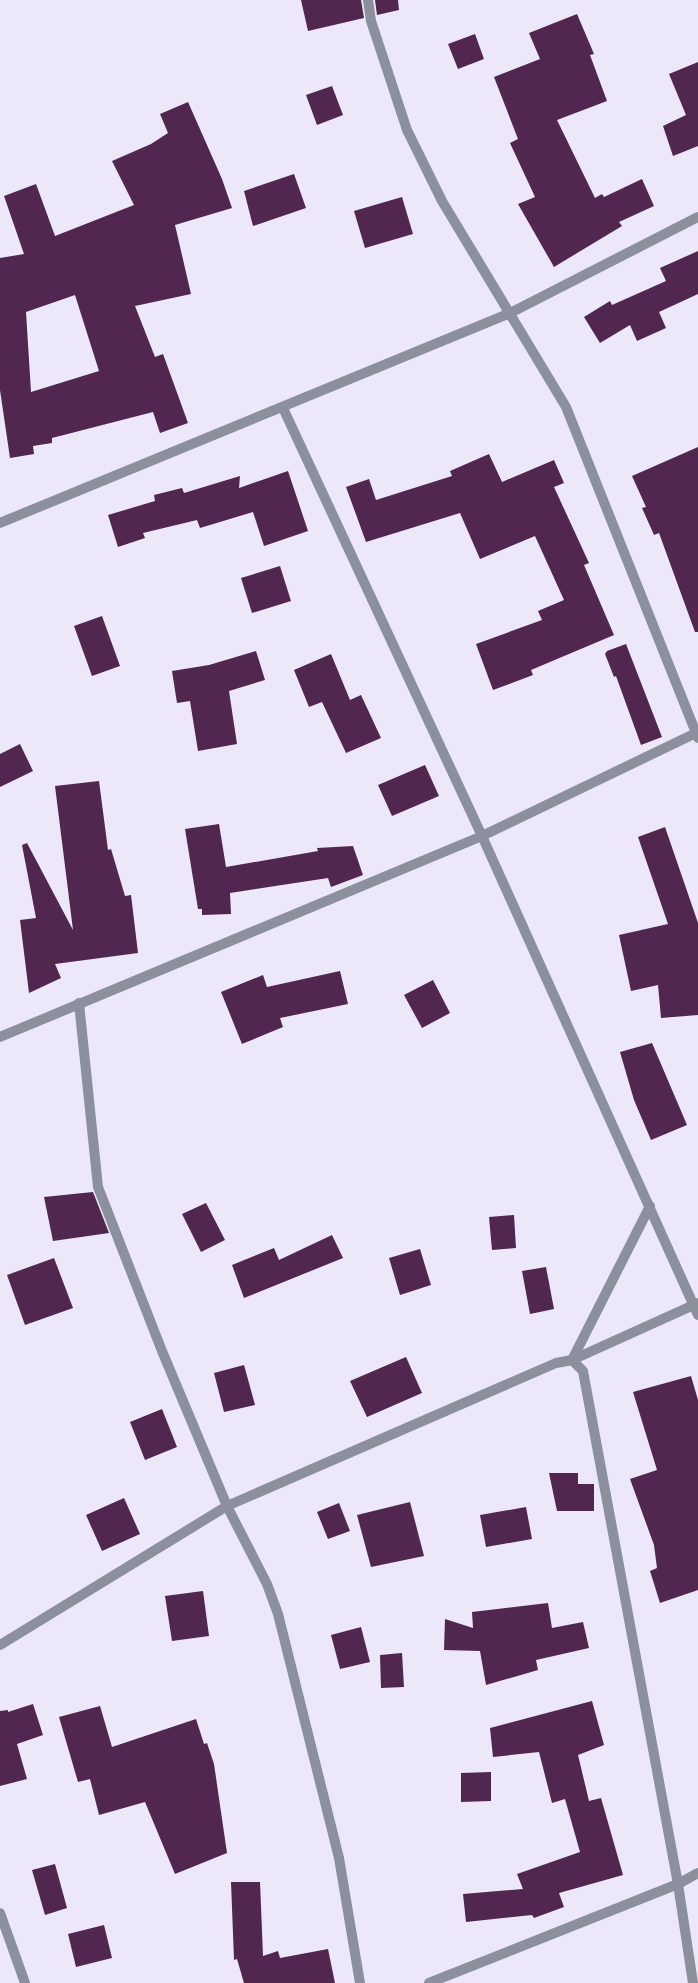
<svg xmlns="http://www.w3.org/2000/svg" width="698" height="1983" font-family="'Alegreya Sans',sans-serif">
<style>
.building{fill:#51264f;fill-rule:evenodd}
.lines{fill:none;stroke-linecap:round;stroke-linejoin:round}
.street{stroke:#8c909d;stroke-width:10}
</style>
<rect width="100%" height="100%" fill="#ede7fa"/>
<g class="building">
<path d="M301,0h60l3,18 -56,13z"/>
<path d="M375,0h23l1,10 -22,5z"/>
<path d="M577,14l17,40 -4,1 17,46 -50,19 38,78 7,-4 2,3 38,-18 12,27 -35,16 3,4 -68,41 -36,-63 17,-7 -25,-54 8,-4 -24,-62 46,-18 -11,-26z"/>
<path d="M475,34l9,25 -26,10 -10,-25z"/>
<path d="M698,62v84l-25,10 -10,-30 23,-11 -17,-41z"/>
<path d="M332,86l11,29 -26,10 -11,-30z"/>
<path d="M188,102l34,77 10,29 -57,17 16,69 -56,12 20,51 8,-3 25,69 -28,10 -7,-21 -101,26v5l-19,3 1,8 -24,4 -10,-68v-132l24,-4 -20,-58 32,-12 19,52 79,-31 -22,-44 39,-17 17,-11 -8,-19zM75,295l24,76 -68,21 -5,-80z"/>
<path d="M294,174l12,34 -53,18 -9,-35z"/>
<path d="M402,197l11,37 -48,14 -11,-37z"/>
<path d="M698,251v43l-39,18 7,16 -29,13 -7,-16 -30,18 -16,-26 26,-16 2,4 54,-24 -6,-13z"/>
<path d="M698,447v185h-3l-36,-99 -5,2 -12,-27 4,-1 -14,-31z"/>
<path d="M489,454l13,28 52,-22 10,23 -10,4 35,76 -5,2 30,70 -83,35 2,5 -40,15 -17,-46 66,-24 -4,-9 26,-11 -29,-64 -55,23 -20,-46 -94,29 -20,-55 23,-8 7,21 76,-24 -2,-5z"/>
<path d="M288,471l20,60 -44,15 -11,-34 -53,16 -3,-8 -54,13 2,5 -27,9 -10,-32 47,-14 -1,-6 28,-7 2,5 56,-17 -1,12z"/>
<path d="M280,566l11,35 -39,12 -11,-35z"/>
<path d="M102,616l18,50 -28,10 -18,-50z"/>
<path d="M626,644l36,93 -21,8 -25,-69 -2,1 -9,-23 2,-3z"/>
<path d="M256,651l9,29 -36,11 8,53 -39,7 -8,-50 -13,2 -5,-32 37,-6z"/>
<path d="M331,654l19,46 11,-5 20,43 -35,15 -24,-51 -13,5 -15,-37z"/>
<path d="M20,744l13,27 -33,16v-33z"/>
<path d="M425,765l14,31 -47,20 -14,-31z"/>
<path d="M99,781l9,69 3,-1 14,47 6,-1 7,58 -83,11 6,14 -32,15 -9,-73 16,-2 -14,-73 5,-2 46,87 -18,-144z"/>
<path d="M219,824l7,43 92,-16 -1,-3 36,-2 10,29 -32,12 -3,-9 -98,15 1,21 -29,1v-6h-4l-13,-80z"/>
<path d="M665,827l33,96v92l-37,3 -3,-33 -27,6 -12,-56 49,-11 -30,-87z"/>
<path d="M340,971l8,33 -68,14 3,9 -41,17 -21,-52 42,-17 4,12z"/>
<path d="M433,980l17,33 -28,15 -18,-33z"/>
<path d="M652,1043l35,82 -36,15 -17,-40 -14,-48z"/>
<path d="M93,1192l16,41 -56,8 -9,-44z"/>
<path d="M206,1203l19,37 -24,12 -19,-38z"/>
<path d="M514,1215l2,33 -24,2 -3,-33z"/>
<path d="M332,1235l11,23 -99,40 -12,-33 42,-17 5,12z"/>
<path d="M420,1249l11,36 -31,10 -11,-37z"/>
<path d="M54,1258l19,50 -48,17 -18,-50z"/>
<path d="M546,1267l8,42 -24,5 -8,-43z"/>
<path d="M406,1357l16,36 -55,24 -17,-36z"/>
<path d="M244,1365l11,40 -31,7 -10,-39z"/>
<path d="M691,1376l7,24v190l-38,13 -10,-32 7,-3 -3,-23 -24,-66 27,-9 -24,-78z"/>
<path d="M162,1409l15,38 -32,13 -15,-38z"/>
<path d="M549,1473h29v11h16v27h-37z"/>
<path d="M124,1498l16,36 -38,17 -16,-36z"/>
<path d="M410,1502l14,54 -53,11 -14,-52z"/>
<path d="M339,1503l11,28 -22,8 -11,-27z"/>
<path d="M526,1507l6,32 -46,8 -6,-32z"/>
<path d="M203,1591l6,45 -37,5 -7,-45z"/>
<path d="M548,1603l4,25 31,-6 6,26 -53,12 2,10 -52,15 -6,-34 -36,-1 1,-31 28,9 -1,-16z"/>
<path d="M361,1627l9,35 -30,7 -9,-34z"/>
<path d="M402,1653l2,34 -23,1 -1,-33z"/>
<path d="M592,1701l12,44 -26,10 11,46 12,-3 22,77 -64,18 5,14 -30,11 -2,-3 -66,7 -3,-28 60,-5 -6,-15 63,-22 -15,-53 -13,4 -13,-51 -46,5 -3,-29z"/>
<path d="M33,1704l10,31 -26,9 10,35 -27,7v-75l8,-1v2z"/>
<path d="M100,1706l12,41 84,-28 8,25 3,-1 7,21 13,89 -52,21 -30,-72 -46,13 -9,-36 -12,3 -19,-65z"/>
<path d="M491,1772v29l-30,1v-29z"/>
<path d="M55,1864l12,44 -22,7 -13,-45z"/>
<path d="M231,1882h29l3,74 15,-5 2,7 48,-9 7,34h-91l-7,-24 -3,1z"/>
<path d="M104,1925l8,33 -36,9 -8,-33z"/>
</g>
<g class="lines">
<g class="street">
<path d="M368,0l3,21 36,109 35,71 124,206 132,331"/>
<path d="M283,408l199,428 216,479"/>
<path d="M0,523l510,-210 188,-96"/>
<path d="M79,1003l19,184 64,164 65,155 40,78 11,30 61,244 21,125"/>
<path d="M0,1037l482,-201 216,-104"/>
<path d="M572,1360l11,11 95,513 15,99"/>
<path d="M572,1360l78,-154"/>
<path d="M0,1645l227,-139 329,-143 16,-3 126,-57"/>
<path d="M0,1913l25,70"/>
<path d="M429,1983l249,-99 20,-11"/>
</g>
</g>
</svg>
